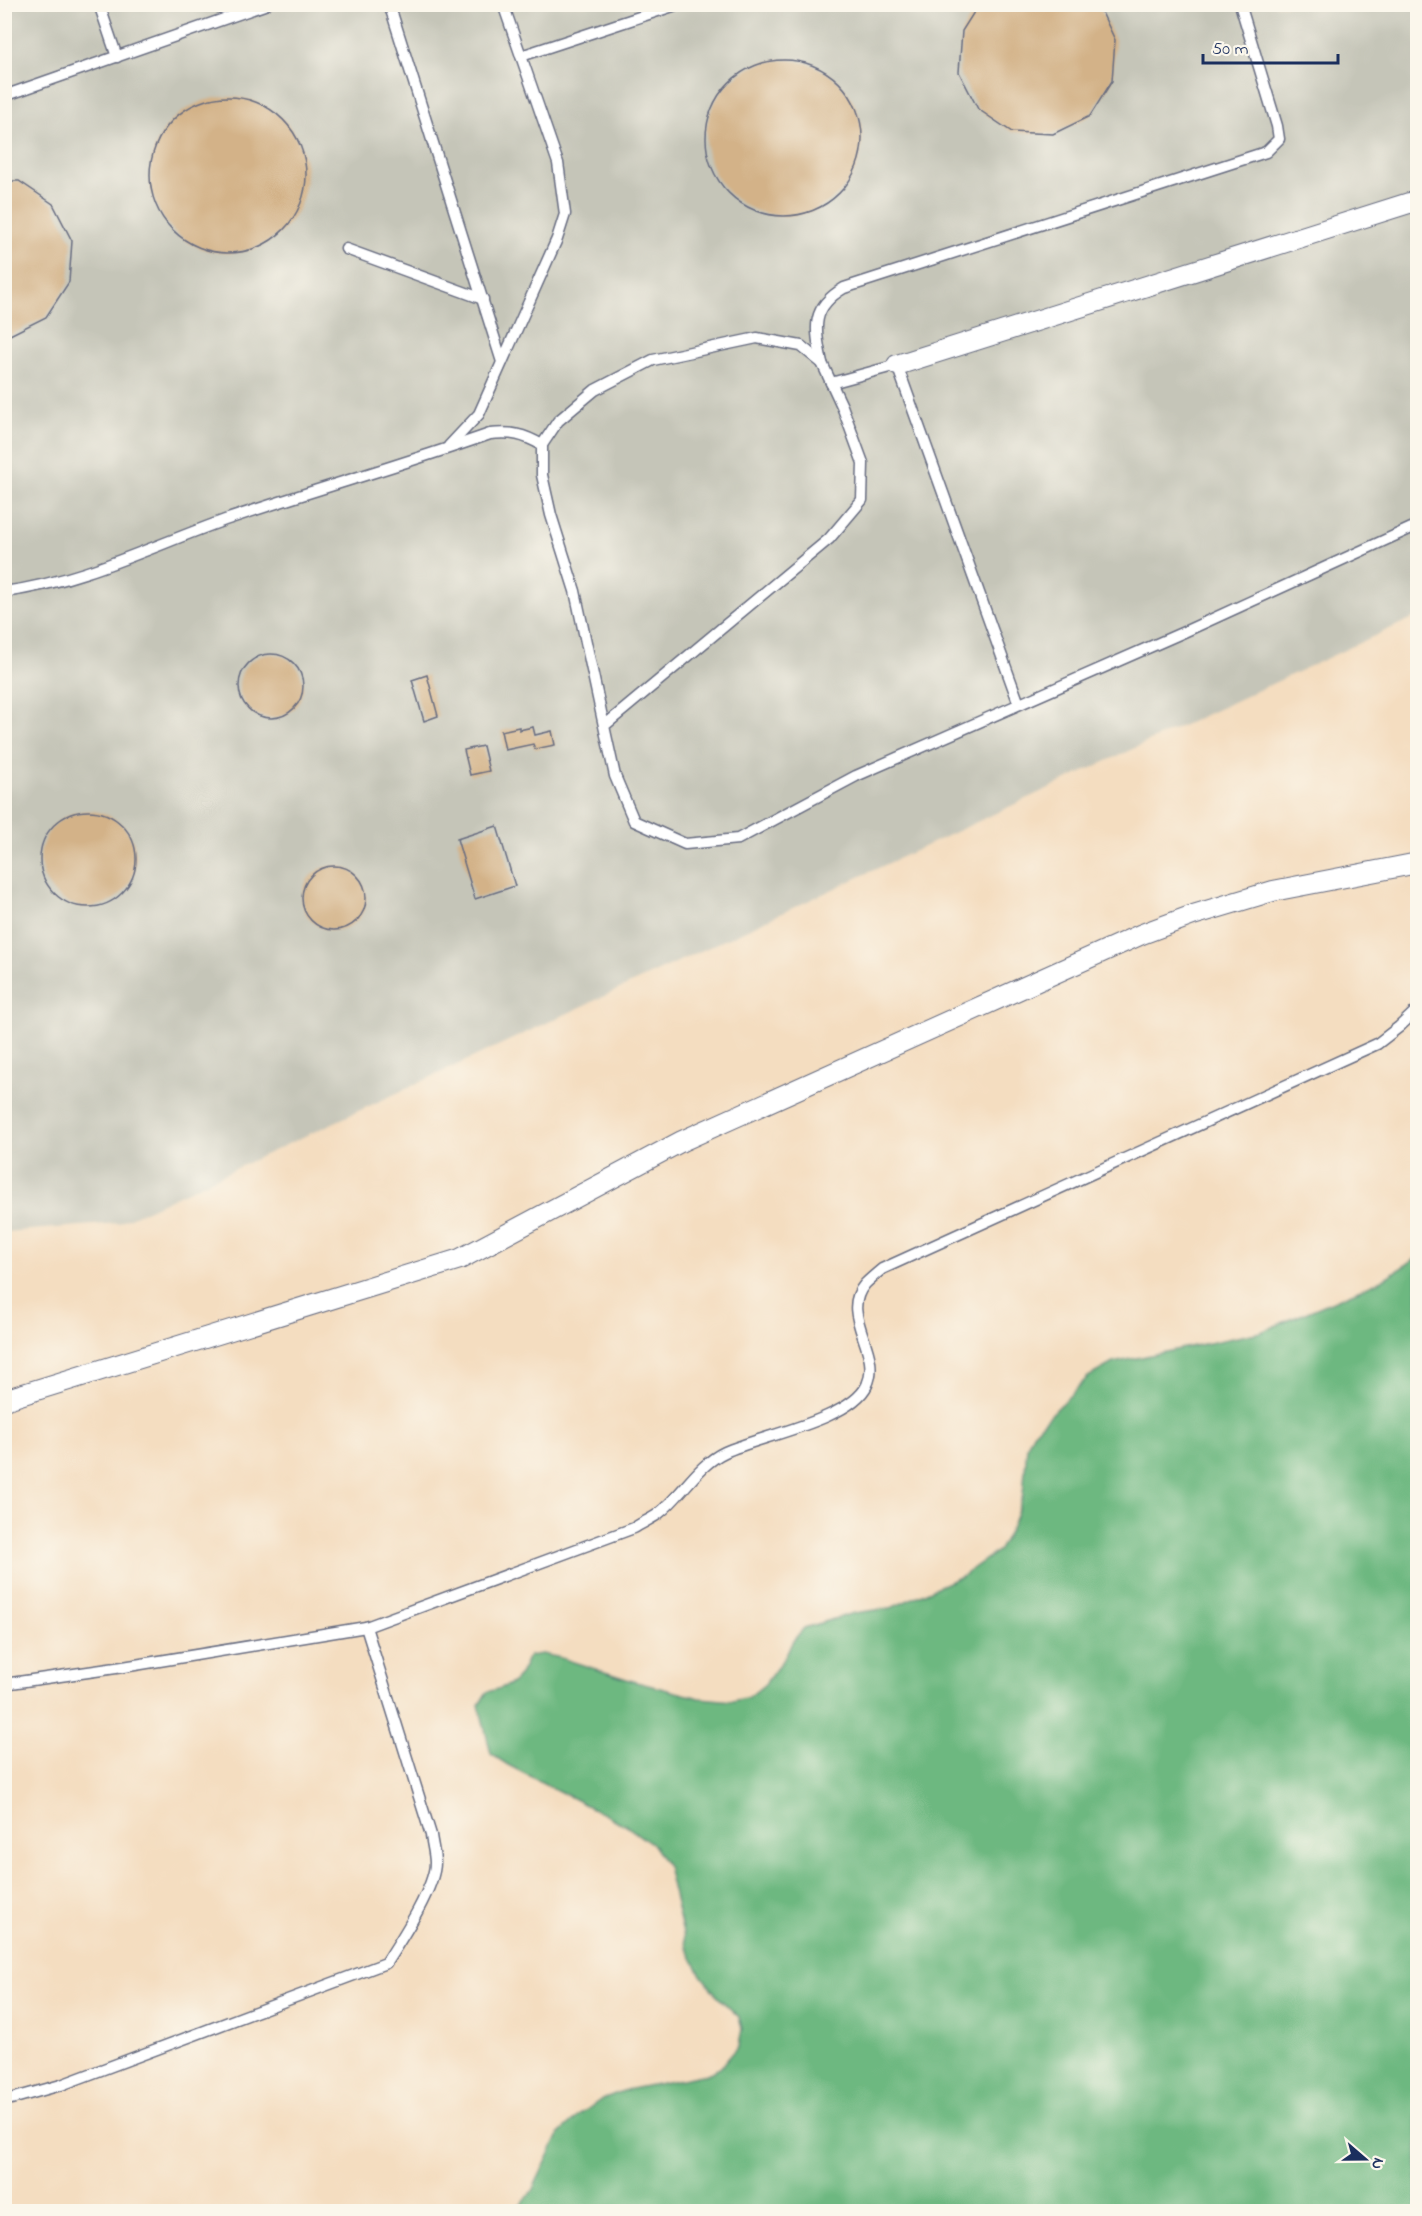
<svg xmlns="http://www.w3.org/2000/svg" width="1422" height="2216" font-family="'Indie Flower',sans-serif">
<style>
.industrial{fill:#c5c5b8}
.forest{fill:#6db880;stroke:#44746f;stroke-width:1.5}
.building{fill:#d3b288}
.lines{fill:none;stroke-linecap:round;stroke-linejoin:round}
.service-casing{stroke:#676c80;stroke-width:13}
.minor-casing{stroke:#676c80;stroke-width:22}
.service{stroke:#fff;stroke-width:10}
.minor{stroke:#fff;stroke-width:20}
</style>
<rect width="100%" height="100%" fill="#fbf7ec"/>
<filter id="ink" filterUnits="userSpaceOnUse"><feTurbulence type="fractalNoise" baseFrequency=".0167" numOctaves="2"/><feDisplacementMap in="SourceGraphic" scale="12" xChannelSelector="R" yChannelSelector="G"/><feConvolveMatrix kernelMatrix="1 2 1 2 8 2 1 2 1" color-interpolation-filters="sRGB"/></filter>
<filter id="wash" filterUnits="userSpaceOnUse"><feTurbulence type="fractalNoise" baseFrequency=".008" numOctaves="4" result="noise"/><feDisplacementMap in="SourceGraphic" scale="24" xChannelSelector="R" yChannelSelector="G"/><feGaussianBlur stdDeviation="1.35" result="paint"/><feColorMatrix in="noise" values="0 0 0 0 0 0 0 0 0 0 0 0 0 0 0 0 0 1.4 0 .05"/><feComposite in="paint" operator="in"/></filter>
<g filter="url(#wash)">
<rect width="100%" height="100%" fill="#f4ddc0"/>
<path class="industrial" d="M5,5h1412v611l-1298,607 -114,9z"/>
<path class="forest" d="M1417,1258v953h-901l16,-20 28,-58 21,-19 21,-15 24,-9 81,-16 13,-6 19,-22 3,-17 -3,-12 -21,-20 -17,-22 -15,-29 -19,-80 -13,-20 -29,-21 -117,-60 -17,-11 -12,-49 8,-13c29,-7 30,-10 42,-36l13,-2 19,4 75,24 64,16 33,3 16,-4 16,-13 19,-26 9,-17 11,-13 50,-15 37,-5 71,-32 37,-26 14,-26 10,-29 4,-49 6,-13 55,-56 25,-14 148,-31 121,-52z"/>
<g id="blocks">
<g class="building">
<path d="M979,4h119l17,36 -3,41 -22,35 -37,18 -41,-2 -34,-23 -19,-37 3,-41z"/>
<circle cx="784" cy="138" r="78"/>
<circle cx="228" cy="175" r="78"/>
<path d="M4,181h15l34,23 19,37 -3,41 -23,35 -42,21z"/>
<circle cx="271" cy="686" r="32"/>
<path d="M427,675l11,41 -14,5 -12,-41z"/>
<path d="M519,727v3l14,-3 2,8 17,-4 3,14 -20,4 -2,-5 -28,6 -4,-19z"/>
<path d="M483,746l6,25 -19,4 -6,-25z"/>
<circle cx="88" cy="859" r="48"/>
<path d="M497,826l18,60 -40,13 -18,-60z"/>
<circle cx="334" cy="898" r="32"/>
</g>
</g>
</g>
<g filter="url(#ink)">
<use href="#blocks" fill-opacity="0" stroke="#676c80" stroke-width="1.5"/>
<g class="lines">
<g class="service-casing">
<g id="service">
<path d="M99,4l18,53"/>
<path d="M388,4l4,9 110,349"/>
<path d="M521,56l158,-52"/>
<path d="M4,96l263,-92"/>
<path d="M346,249l137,50"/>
<path d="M822,363c-7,-35 -12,-55 22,-75l422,-136 13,-13 -2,-13 -37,-122"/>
<path d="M831,383l66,-18 122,339"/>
<path d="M449,446l30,-32 78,-175 8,-25 -7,-51 -55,-159"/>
<path d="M4,592c77,-10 148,-46 221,-72 88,-30 177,-55 265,-86 22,-2 33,0 52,11"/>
<path d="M604,726l225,-187 33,-39 1,-37 -21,-57 -20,-43 -21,-17 -44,-8 -104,22 -58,30 -37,31 -16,24v30l9,40 24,76 29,135 11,50 19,45 51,23 53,-5 118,-63 328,-144 234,-107"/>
<path d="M4,1684l119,-17 243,-40 268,-99c8,-5 17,-9 24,-14 24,-18 39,-49 67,-62 35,-16 126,-32 142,-67 16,-34 -29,-70 -2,-101 5,-5 11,-10 17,-15l495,-225 22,-17 19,-18"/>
<path d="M4,2101l57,-16 325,-122c14,-22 49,-75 49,-100 0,-9 -3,-19 -4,-28l-65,-208"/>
</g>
</g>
<g class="minor-casing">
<g id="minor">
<path d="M897,365l512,-162"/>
<path d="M4,1400l456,-141 222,-118 460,-207 51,-19 80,-24 145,-28"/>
</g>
</g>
<use href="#service" class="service"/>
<use href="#minor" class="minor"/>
</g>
</g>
<rect width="1422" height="2216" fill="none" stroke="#fbf7ec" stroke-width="24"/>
<g transform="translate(1365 2159) rotate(110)" stroke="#fbf7ec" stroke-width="4.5" paint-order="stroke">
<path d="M0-4.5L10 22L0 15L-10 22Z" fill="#1b2f5e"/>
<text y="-9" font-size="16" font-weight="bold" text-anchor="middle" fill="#1b2f5e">N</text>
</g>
<path d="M1203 54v9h135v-9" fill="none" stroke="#1b2f5e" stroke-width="3"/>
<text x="1212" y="54" font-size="18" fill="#1b2f5e" stroke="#fbf7ec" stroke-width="4.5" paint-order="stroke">50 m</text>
</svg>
